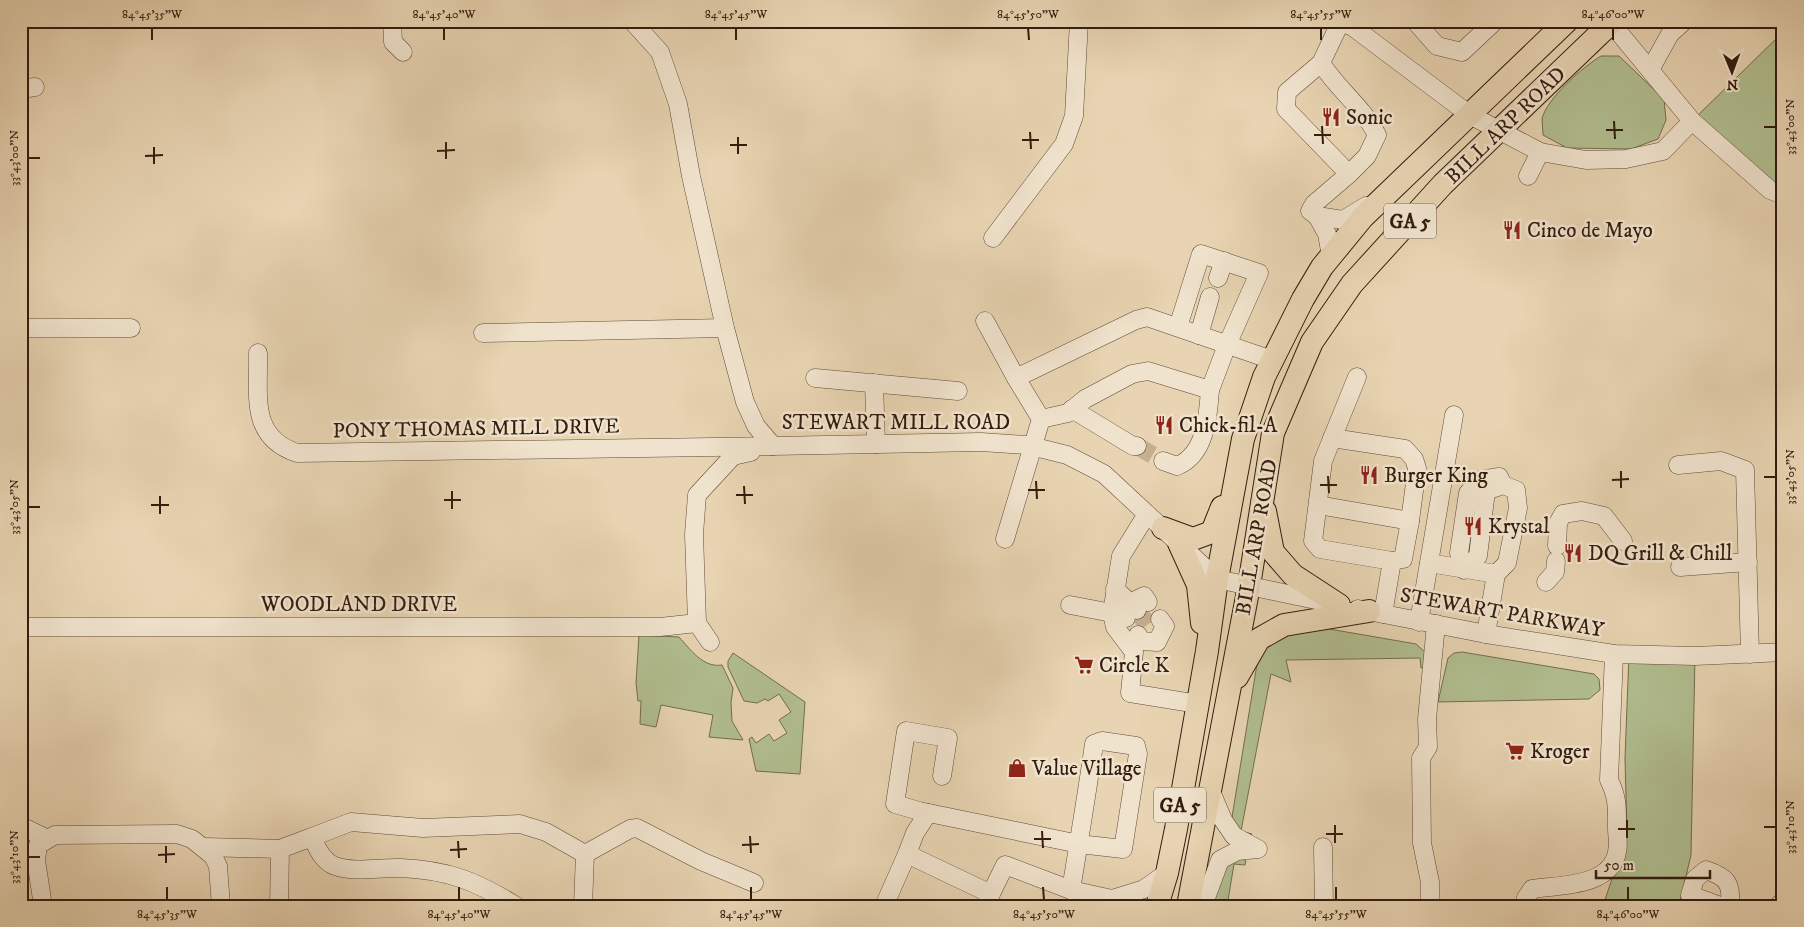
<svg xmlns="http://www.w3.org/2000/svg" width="1804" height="927" font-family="'IM FELL DW Pica',serif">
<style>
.green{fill:#b1be90;stroke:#726d50}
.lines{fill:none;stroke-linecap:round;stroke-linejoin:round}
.minor-tunnel{stroke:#c4af91;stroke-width:18;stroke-dasharray:18 9;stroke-linecap:butt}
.minor-casing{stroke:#604a38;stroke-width:19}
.major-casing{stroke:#331c0f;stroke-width:24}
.minor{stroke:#f0e3cd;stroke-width:18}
.major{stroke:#e8d4b2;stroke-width:22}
.ticks{fill:none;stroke:#331c0f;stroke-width:2}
.labels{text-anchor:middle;stroke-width:5;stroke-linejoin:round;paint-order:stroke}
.shield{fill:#f0e3cd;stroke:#6c5848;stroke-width:1}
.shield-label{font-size:20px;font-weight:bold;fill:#331c0f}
.poi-label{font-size:21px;fill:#331c0f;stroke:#f0e3cd;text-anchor:start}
.street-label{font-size:21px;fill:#331c0f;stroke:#f0e3cd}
.neatline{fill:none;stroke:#331c0f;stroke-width:2}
.ticks-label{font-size:12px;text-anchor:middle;fill:#331c0f}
</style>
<rect width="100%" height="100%" fill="#e8d4b2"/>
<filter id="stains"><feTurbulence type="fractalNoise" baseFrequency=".004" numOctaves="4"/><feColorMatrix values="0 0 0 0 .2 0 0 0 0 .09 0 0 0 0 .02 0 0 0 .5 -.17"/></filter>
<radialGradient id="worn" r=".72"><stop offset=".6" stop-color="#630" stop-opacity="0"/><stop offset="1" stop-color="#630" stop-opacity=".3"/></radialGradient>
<g class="green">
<path d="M1783,32v161l-91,-72z"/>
<path d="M1601,56h18l45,43 2,21 -8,19 -27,10 -64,-1 -24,-13c0,-5 -1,-11 -1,-16 4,-20 42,-53 59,-63z"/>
<path d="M1312,626l104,18 9,8 1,15 -5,1 -1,-10 -134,2 5,22 -20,-8 -30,157 11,3 -4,4 -8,-2 -8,-19 26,-159 12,-16z"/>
<path d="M639,635l40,2c12,13 24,31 43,28l11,23 -2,15 1,18 11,19 -34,-3 4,-22 -52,-10 -5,22 -16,-3 1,-23h-3l-2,-18z"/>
<path d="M1462,652l132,22 5,5 1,11 -11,9 -151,3 10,-44 6,-5z"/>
<path d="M733,653l72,49 -5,72 -44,-3 -7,-32 3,-2 4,6 13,-9 5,7 13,-8 -8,-13 12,-8 -12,-18 -11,7 -3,-2 -8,4 -13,-2 -16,-34v-6z"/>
<path d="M1629,655l66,1 -4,199 -12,51h-102l28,-6 22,-67 -2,-75z"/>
<path d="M1238,857l8,4 -1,4 -11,-1 -7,42h-16l10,-37z"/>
</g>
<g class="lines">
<g class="minor-tunnel">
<path d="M1137,446l26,15"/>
<path d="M1137,610l12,17"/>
</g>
<g class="minor-casing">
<g id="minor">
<path d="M392,21l1,21 10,10"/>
<path d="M632,21l28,31 18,52 13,72 34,152 20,74 11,24 17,20 208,-4 46,3 40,10 37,19 113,105 113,24"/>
<path d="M1340,21l13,6 117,88 70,37 46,8 40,-1 37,-8 29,-30"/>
<path d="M1415,21l22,25 25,6 33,-31"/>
<path d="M1611,23l81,98 78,69 13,5"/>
<path d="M1321,63c17,27 42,44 56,72l-10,21 -18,18 -63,-65 1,-17 34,-29 20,-42"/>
<path d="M1650,70l20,-36 14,-13"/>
<path d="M21,89l14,-2"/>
<path d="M1349,174l-35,30 -4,7 7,5 26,4 23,-14"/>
<path d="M1528,176l12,-24"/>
<path d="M1317,216l10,18 4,22"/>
<path d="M993,238l71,-94 10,-28 5,-95"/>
<path d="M1218,278l6,-17"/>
<path d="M985,321l31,57"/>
<path d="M21,328h110"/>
<path d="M483,333l242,-5"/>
<path d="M1199,335l11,-38"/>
<path d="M258,353c1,42 -9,84 39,100l476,-7"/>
<path d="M1357,377l-34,84 -10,80 7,8 72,12 -9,53"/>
<path d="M815,378l143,13"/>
<path d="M874,383l2,61"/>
<path d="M1072,409l61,37h4"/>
<path d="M1041,419l27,-6 17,-14 47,-25 16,-3 62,19 17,-45 32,-72 -58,-19 -23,73"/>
<path d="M1332,438l73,11 9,10 3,9 -7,53"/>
<path d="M1163,461l14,5c28,-11 31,-48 33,-76"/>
<path d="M1678,465l43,-4 24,9 5,184"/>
<path d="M1318,505l92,16 -7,38 -11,2"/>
<path d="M1147,514l-26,42 -9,57 3,14 19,25 -4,41 68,11"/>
<path d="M1005,539l36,-120 -25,-41 120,-58 11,-3 125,43"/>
<path d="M1557,546l1,-23 5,-9 19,-3 22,5 19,25"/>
<path d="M1429,563l67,11"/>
<path d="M1680,567l68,-5"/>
<path d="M1546,582l9,-10 1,-11"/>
<path d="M1115,589l15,14 -7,9 3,6"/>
<path d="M1070,605l42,8"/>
<path d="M1358,609l128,25 128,20 81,2 88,-4"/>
<path d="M1137,610l-7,-7 14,-7 4,6"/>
<path d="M1419,622l35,-207"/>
<path d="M21,627h639l37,-4"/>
<path d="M1486,634l10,-60 11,-11 11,-55 -2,-18 -13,-5 -17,6 -8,65 -14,14 -5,-17 9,-60 12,-13 19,-3 4,8"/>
<path d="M1138,635l3,6 16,1 8,-16 -5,-7"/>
<path d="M710,642l-13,-19 -3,-89 3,-39 36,-39 18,-4"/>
<path d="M942,776l6,-38 -42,-7 -11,73 24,7 160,33 44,5 15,-95 -2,-8 -34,-5 -8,3c-7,49 -15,97 -23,146"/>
<path d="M21,826l25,12"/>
<path d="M312,837l39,-15 72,6 97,-4 26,8 39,22"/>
<path d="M203,847l77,2"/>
<path d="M1323,847l1,59"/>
<path d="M585,854l45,-25 7,-1 64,33 53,22"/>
<path d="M907,854l8,-21 13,-20"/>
<path d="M43,906l-7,-46 2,-15 17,-10 122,-1 15,5 21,17 5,10 3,40"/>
<path d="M279,906l1,-57 32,-12c5,11 11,25 23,29 20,7 45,1 66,2 47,2 75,13 115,38"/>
<path d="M583,906l2,-52"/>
<path d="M884,906l23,-52 84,40"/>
<path d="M985,906l20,-41 66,25 41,9 32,-10 23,-16"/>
<path d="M1203,906l17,-46 17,-9 21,-2 -24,-13 -11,-16 -13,-31"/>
<path d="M1430,906v-24l-8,-39 -1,-85 7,-11 -1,-28 9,-95"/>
<path d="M1524,906l2,-8 6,-9c27,-4 79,-2 85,-37 2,-8 0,-16 0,-24 0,-19 1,-30 -8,-48l5,-126"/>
<path d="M1720,906l-30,-11 5,-16 11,-9c21,7 26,13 24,36"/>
<path d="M1778,906l5,-5"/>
</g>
</g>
<g class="major-casing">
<g id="major">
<path d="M1265,511l8,41 20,23 46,30"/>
<path d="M1163,528l30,11 19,-7 10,-25"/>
<path d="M1179,543l19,42 4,38"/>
<path d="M1237,677l22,-38 25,-14 85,-14"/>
<path d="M1157,906l10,-33 9,-44 31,-178 10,-72 26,-140 21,-62 39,-78 19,-32 41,-50 204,-196"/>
<path d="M1188,906l61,-320 24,-153 39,-91 40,-58 91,-100 170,-163"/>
</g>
</g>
<use href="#minor" class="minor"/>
<use href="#major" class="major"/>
</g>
<path class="ticks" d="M152,28v12M444,28v12M736,28v12M1028,28l1,12M1321,28v12M1613,28v12M1614,121l1,18M1322,126l1,18M1764,127h12M1606,130h17M1030,132l1,17M1314,135h17M738,137v17M1022,140h17M446,142v17M730,145h17M154,147v17M437,151l18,-1M145,156l18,-1M28,158h12M1621,471v17M1328,476l1,17M1764,477h12M1612,480l17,-1M1036,481l1,18M1320,485h17M744,486l1,18M1028,490h17M452,491v18M736,495h17M160,496v18M444,500h17M151,505h18M28,507h12M1627,820v18M1335,825v18M1764,827h12M1618,829h17M1042,831l1,17M1326,834h17M750,836l1,17M1034,839h17M458,841l1,17M742,845l17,-1M166,846v17M450,850l17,-1M158,855l17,-1M28,857h12M167,887v13M459,887v13M751,887v13M1043,887l1,13M1336,887v13M1628,887v13"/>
<defs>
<g id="restaurant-bare" transform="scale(1.5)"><path d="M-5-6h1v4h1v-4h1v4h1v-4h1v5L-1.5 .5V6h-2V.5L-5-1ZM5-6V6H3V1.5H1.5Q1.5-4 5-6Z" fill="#8f2418" stroke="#f0e3cd" stroke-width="2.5" paint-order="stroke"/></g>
<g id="supermarket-bare" transform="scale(1.5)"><path d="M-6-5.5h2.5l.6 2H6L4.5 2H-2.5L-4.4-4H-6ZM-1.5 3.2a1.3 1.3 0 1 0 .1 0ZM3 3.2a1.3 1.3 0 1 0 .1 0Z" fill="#8f2418" stroke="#f0e3cd" stroke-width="2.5" paint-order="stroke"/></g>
<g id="shop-bare" transform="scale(1.5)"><path d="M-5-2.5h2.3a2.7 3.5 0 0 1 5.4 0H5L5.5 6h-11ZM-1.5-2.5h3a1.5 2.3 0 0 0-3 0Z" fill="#8f2418" stroke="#f0e3cd" stroke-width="2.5" paint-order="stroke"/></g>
</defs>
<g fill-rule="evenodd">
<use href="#restaurant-bare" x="1331" y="117"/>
<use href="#restaurant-bare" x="1512" y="230"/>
<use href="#restaurant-bare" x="1164" y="425"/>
<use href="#restaurant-bare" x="1369" y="475"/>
<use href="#restaurant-bare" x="1473" y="526"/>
<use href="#restaurant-bare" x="1573" y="553"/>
<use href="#supermarket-bare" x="1084" y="665"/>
<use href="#supermarket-bare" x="1515" y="751"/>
<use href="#shop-bare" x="1017" y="768"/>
</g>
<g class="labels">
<g class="shield">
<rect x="1384" y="203.5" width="52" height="35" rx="4"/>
<rect x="1154" y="787.5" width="52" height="35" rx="4"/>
</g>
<g class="shield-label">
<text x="1410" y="228">GA 5</text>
<text x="1180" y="812">GA 5</text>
</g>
<g class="poi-label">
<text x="1346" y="124">Sonic</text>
<text x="1527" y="237">Cinco de Mayo</text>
<text x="1179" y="432">Chick-fil-A</text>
<text x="1384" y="482">Burger King</text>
<text x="1488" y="533">Krystal</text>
<text x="1588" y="560">DQ Grill &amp; Chill</text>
<text x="1099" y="672">Circle K</text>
<text x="1530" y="758">Kroger</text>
<text x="1032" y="775">Value Village</text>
</g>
<g class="street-label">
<text transform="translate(1505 125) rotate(-44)" y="7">BILL ARP ROAD</text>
<text x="896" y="429">STEWART MILL ROAD</text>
<text transform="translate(476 428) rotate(-1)" y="7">PONY THOMAS MILL DRIVE</text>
<text transform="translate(1256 537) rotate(-80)" y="7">BILL ARP ROAD</text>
<text x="359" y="611">WOODLAND DRIVE</text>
<text transform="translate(1502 612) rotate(10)" y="7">STEWART PARKWAY</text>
</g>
</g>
<rect width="1804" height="927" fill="none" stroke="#e8d4b2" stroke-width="55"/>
<g transform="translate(1732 72) rotate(179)" stroke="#f0e3cd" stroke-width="4" paint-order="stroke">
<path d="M0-4L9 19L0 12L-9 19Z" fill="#331c0f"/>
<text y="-8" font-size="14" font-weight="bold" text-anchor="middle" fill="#331c0f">N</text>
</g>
<path d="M1596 870v8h114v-8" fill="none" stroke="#331c0f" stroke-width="2.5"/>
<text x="1604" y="870" font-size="15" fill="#331c0f" stroke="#f0e3cd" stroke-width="4" paint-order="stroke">50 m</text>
<rect x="28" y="28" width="1748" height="872" class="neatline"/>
<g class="ticks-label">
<text x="152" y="18">84°45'35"W</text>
<text x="444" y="18">84°45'40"W</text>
<text x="736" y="18">84°45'45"W</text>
<text x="1028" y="18">84°45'50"W</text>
<text x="1321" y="18">84°45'55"W</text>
<text x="1613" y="18">84°46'00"W</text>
<text transform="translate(1790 127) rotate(-90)" y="4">33°43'00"N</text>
<text transform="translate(14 158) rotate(-90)" y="4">33°43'00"N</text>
<text transform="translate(1790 477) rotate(-90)" y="4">33°43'05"N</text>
<text transform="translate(14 507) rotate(-90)" y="4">33°43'05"N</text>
<text transform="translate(1790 827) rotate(-90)" y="4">33°43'10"N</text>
<text transform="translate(14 857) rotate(-90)" y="4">33°43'10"N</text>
<text x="167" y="918">84°45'35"W</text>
<text x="459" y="918">84°45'40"W</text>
<text x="751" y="918">84°45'45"W</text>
<text x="1044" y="918">84°45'50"W</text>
<text x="1336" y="918">84°45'55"W</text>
<text x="1628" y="918">84°46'00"W</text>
</g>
<rect width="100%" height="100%" filter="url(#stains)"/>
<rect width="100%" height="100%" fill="url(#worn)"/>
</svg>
